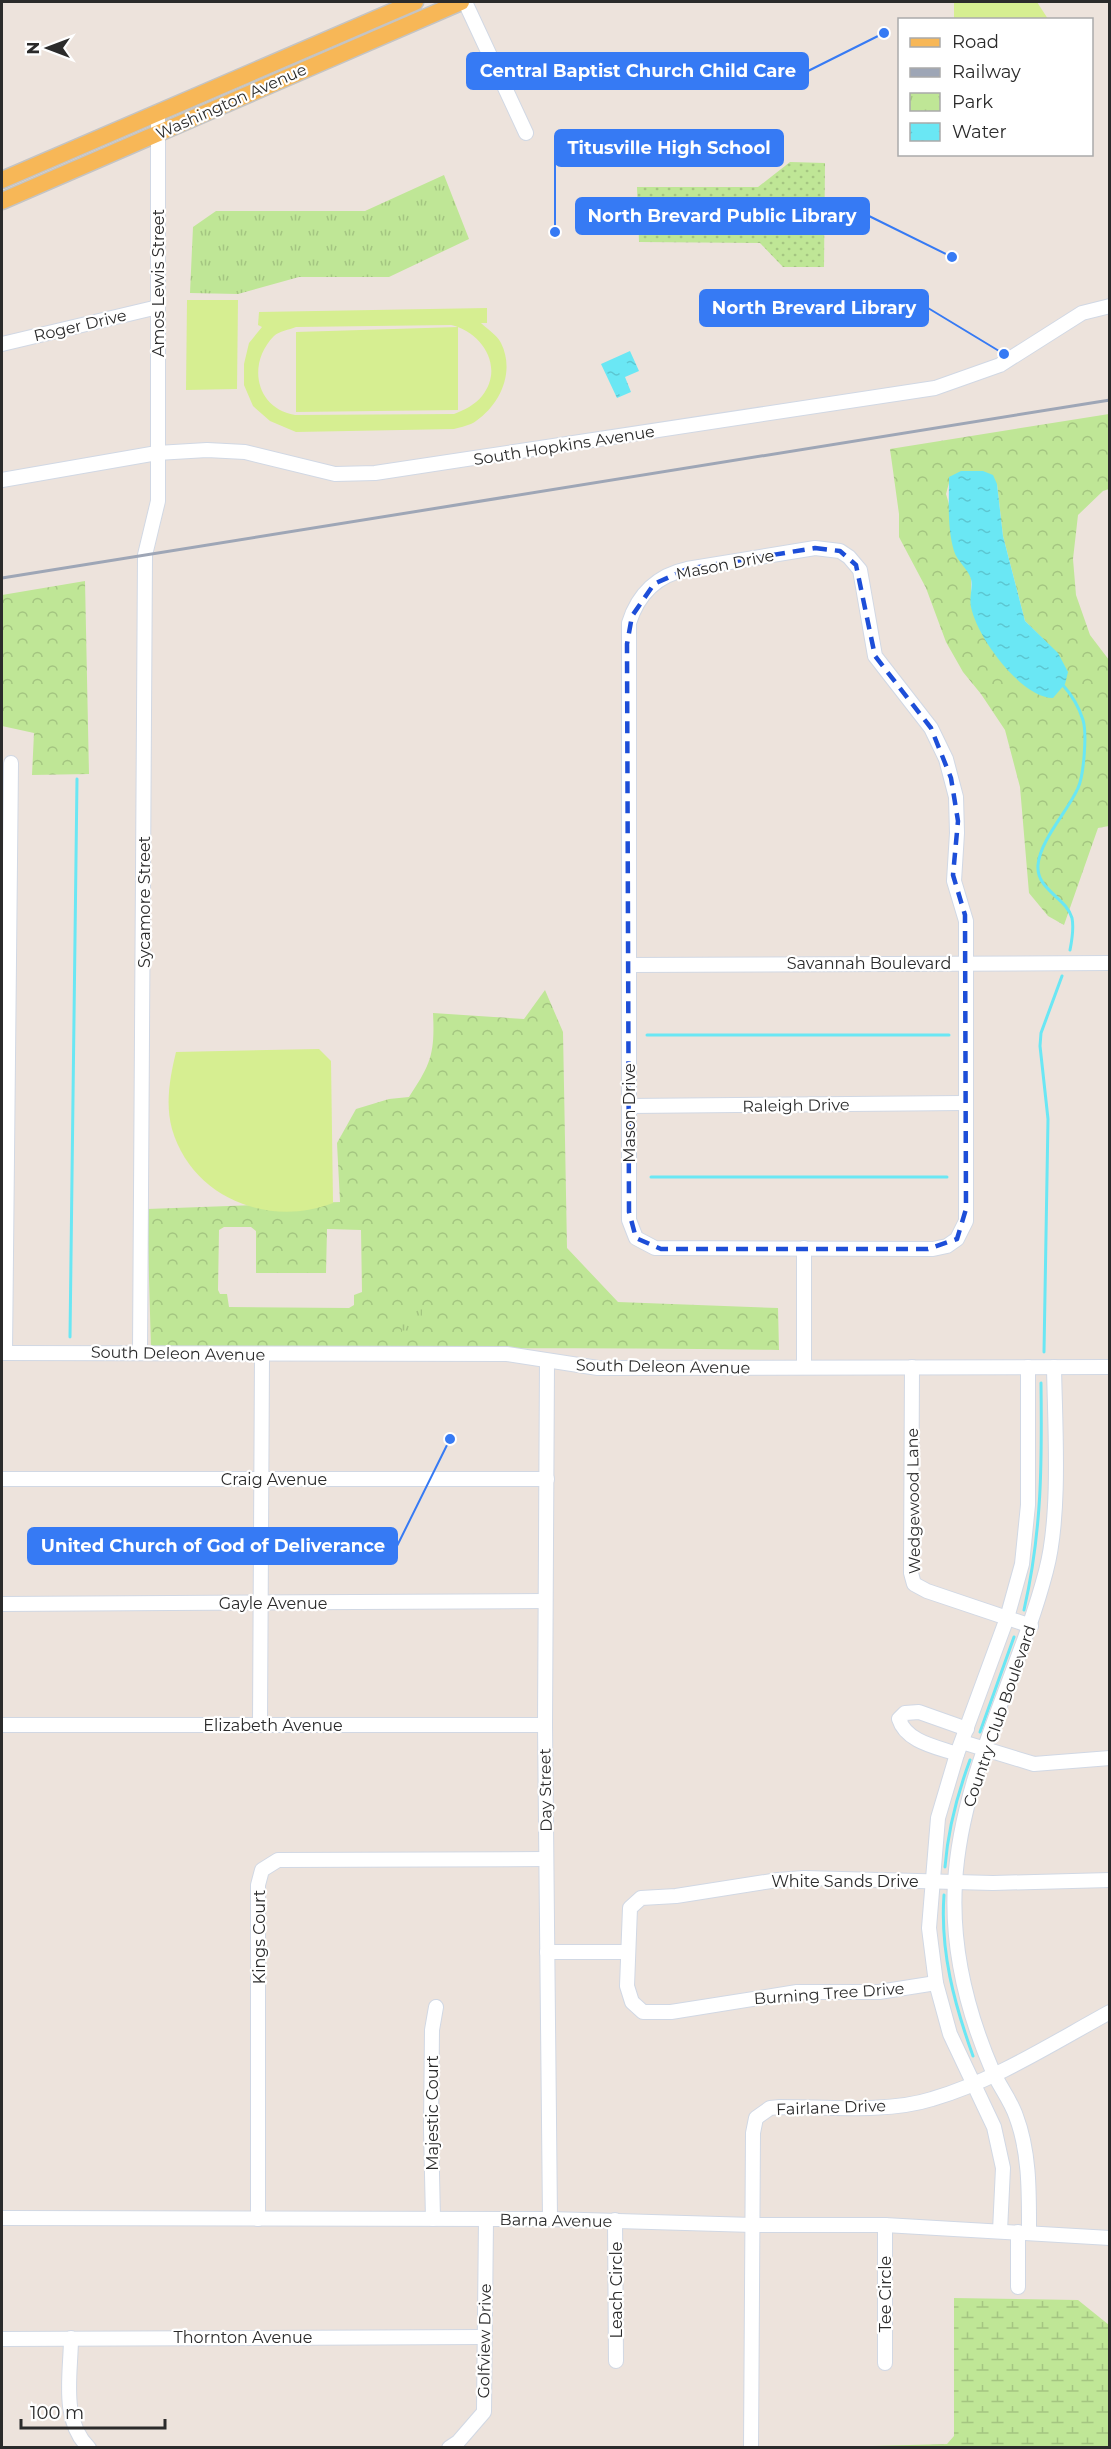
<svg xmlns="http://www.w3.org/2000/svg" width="1111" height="2449" font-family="Montserrat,sans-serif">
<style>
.grass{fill:url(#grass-dots)}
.forest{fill:url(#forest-crowns);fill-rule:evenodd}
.wetland{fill:url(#wetland-marsh)}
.park{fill:url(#park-tufts)}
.pitch{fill:#d6ee91;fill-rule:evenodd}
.water{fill:url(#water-ripples)}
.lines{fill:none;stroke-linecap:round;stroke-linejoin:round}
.stream{stroke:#6ae7f4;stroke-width:3}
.minor-casing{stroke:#d1d8e4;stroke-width:16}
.major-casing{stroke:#c4c4c4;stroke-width:19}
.minor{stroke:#fff;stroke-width:14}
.major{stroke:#f7b757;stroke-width:16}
.rail{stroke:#9ea6b6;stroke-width:3}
.marked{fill:none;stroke:#1d4ed8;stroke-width:4.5;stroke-dasharray:12 8;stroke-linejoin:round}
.labels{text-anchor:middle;stroke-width:4.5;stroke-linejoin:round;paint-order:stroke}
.street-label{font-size:16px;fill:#2b2b2b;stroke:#fff}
.leader{fill:none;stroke:#367af4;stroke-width:2}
.callout-dot{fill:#367af4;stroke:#fff;stroke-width:2}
.callout{fill:#367af4;stroke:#367af4;stroke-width:2}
.callout-label{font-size:18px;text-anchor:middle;font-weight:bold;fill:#fff}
</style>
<defs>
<pattern id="grass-dots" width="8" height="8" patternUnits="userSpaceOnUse" patternTransform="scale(1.5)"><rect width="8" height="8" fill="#bfe696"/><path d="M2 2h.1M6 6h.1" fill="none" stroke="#a4c581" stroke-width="1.8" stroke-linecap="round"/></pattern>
<pattern id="forest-crowns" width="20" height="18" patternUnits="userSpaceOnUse" patternTransform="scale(1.5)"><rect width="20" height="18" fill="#bfe696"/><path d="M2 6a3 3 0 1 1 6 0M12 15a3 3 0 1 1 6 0" fill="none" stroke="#a4c581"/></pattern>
<pattern id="wetland-marsh" width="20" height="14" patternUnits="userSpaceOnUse" patternTransform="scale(1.5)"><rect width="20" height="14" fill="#bfe696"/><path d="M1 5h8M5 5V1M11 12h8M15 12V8" fill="none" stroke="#a4c581"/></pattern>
<pattern id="park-tufts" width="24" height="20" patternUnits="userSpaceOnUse" patternTransform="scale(1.5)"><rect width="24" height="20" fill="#bfe696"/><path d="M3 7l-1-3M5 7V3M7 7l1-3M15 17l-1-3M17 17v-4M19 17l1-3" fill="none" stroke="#a4c581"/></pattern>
<pattern id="water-ripples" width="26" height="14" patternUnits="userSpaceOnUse" patternTransform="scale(1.5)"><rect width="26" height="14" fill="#6ae7f4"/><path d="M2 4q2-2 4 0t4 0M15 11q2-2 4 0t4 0" fill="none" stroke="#5cc6d1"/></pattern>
</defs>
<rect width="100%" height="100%" fill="#ede3dc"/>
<path class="grass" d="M790,162l35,1 -1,104h-41l-23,-24 -121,-1 -2,-55h121z"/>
<g class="forest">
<path d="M1109,414v75l-6,2 -25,24 -5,44 3,36 14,40 19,25v166l-11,2 -34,97 -16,-9 -19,-23 -9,-106 -15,-57 -24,-36 -18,-22 -17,-30 -20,-54 -27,-51v-23l-9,-65zM949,483l48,1 6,52 22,85 32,32 -86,-46v-29l-25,-84z"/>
<path d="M85,581l4,193 -57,1 2,-42 -32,-7v-131z"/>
<path d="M545,990l18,42 4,216 51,54 160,6 1,42c-209,-3 -419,-1 -628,-2l-4,-139 193,-7 -3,-59 19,-34 33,-10 20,-2c22,-33 26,-43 24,-84l91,6zM251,1227l5,4v42h70l1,-44 34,1 1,62 -8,3v10l-5,3 -120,-1 -2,-13h-7l-2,-4 1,-60 5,-3z"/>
</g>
<path class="wetland" d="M954,2298l124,2 31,25v122h-274l112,-3 7,-8z"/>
<g class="park">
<path d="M444,175l25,64 -80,38h-90l-61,17 -48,-1 3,-66 23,-16h149z"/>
<path d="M422,1309v24h-20v-23z"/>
</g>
<g class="pitch">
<path d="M954,2h83l11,17h-94z"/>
<path d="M187,300h51l-1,89 -51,1z"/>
<path d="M487,308v15h-6c6,6 16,12 20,20 14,28 0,61 -25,78 -5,4 -15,6 -22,8l-158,3 -26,-11 -17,-15 -9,-21v-21l5,-21 13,-16 -4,-2 1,-13zM451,325c31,7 54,42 31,71 -7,9 -18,14 -28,18l-159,1c-40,-7 -48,-52 -21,-79 5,-5 15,-6 22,-9z"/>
<path d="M458,327v83l-162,2v-80z"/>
<path d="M319,1049l12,12 2,142c-64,25 -141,-5 -161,-74 -7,-26 -2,-52 4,-77z"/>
</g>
<g class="water">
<path d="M630,351l9,20 -14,6 6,15 -14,6 -16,-34z"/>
<path d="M961,471h22l10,4 4,9 6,52 22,85 33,32 10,19 -3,12 -12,14c-32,0 -76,-61 -82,-91 -2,-9 2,-20 0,-28 -3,-10 -14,-18 -17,-28 -7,-24 -5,-50 -5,-74z"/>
</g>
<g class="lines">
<g class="stream">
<path d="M1062,684c9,10 17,23 21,36 4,13 1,55 -5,68 -10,23 -38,52 -40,77 -2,25 28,32 34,53 2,10 0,22 -2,32"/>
<path d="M647,1035h302"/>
<path d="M651,1177h296"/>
<path d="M70,1337l7,-558"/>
<path d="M1044,1352l4,-233 -8,-73 1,-13 21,-57"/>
<path d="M1024,1610c18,-79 18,-147 17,-227"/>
<path d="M980,1732l34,-95"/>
<path d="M945,1867c3,-38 12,-72 25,-107"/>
<path d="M944,1895c-4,56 10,108 29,161"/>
</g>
<g class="minor-casing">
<g id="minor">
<path d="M465,2l61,131"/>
<path d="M2,344l156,-37"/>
<path d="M2,480l155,-27 50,-3 38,2 90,22 40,-1 560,-85 65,-23 82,-52 28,-7"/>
<path d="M815,548l25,3 9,6 11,13 15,86 56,72 15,31 10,38 1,36 -3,48 12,40v300l-9,18 -10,7 -14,3 -278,-1 -19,-10 -7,-18v-597c9,-29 29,-48 58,-54z"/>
<path d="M629,965l481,-2"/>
<path d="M629,1106l335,-3"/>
<path d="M804,1248v119"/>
<path d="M5,1352l6,-589"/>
<path d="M2,1353l505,1 91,14 512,-1"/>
<path d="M140,1353l5,-798 13,-54v-389"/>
<path d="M547,1361l-2,364 5,494"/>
<path d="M912,1367l-1,206 3,11 13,7 104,35"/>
<path d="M2,1479h545"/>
<path d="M2,1604l543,-3"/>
<path d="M260,1724l2,-370"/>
<path d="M2,1725h543"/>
<path d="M962,1742l72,22 76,-6"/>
<path d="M957,1754c-20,-7 -51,-12 -58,-35l6,-6 14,-1 48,17"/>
<path d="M547,1952h80"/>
<path d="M936,1983l-57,9h-82l-126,20h-28l-11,-10 -5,-16 3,-78 11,-10 35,-2 102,-16 26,-2 189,5 117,-3"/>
<path d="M2,2218l548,1 203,6h132l225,13"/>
<path d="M258,2219v-334l4,-15 16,-10 268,-1"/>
<path d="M433,2219l-2,-90 1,-99 4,-23"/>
<path d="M615,2220l1,141"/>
<path d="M1000,2231l3,-63 -9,-41 -44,-93 -14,-51 -7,-55 9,-110 19,-64 50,-136 15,-54 6,-59v-138"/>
<path d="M1018,2232v55"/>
<path d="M1029,2233c0,-39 1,-80 -13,-117 -5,-15 -16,-29 -23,-44 -26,-60 -42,-123 -38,-189 6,-109 64,-208 91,-312 15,-56 9,-145 8,-204"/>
<path d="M71,2338c0,35 -11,82 18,110"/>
<path d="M2,2339l482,-2"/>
<path d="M885,2363v-138"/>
<path d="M449,2448l9,-6 26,-30 2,-193"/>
<path d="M751,2448l2,-315 3,-15 14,-10 10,-1c47,0 108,6 152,-8 62,-18 121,-56 178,-87"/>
</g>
</g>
<g class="major-casing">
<g id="major">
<path d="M2,180l413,-178"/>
<path d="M2,201l459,-199"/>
</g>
</g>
<use href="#minor" class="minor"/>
<use href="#major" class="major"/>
<path class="rail" d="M2,578l1108,-178"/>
</g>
<path class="marked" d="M815,548l25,3 16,14 19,91 56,72 20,50 7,43 -5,54 12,40 1,294 -9,30 -29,10h-267l-25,-11 -7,-26 -2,-568 5,-28 22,-32 33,-15z"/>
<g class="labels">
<g class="street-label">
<text transform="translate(231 101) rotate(-24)" y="6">Washington Avenue</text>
<text transform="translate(158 283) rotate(-90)" y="6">Amos Lewis Street</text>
<text transform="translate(80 325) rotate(-13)" y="6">Roger Drive</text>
<text transform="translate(564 445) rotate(-9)" y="6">South Hopkins Avenue</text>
<text transform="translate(725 564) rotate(-11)" y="6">Mason Drive</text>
<text transform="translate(144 902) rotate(-90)" y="6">Sycamore Street</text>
<text x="869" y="969">Savannah Boulevard</text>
<text transform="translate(796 1105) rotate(-1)" y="6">Raleigh Drive</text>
<text transform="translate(629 1113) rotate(-90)" y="6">Mason Drive</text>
<text transform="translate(178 1353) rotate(1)" y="6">South Deleon Avenue</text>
<text transform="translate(663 1366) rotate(1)" y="6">South Deleon Avenue</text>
<text x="274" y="1485">Craig Avenue</text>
<text transform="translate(913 1501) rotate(-91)" y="6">Wedgewood Lane</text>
<text x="273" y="1609">Gayle Avenue</text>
<text transform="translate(999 1716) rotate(-71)" y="6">Country Club Boulevard</text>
<text x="273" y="1731">Elizabeth Avenue</text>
<text transform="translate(545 1790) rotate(-91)" y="6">Day Street</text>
<text x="845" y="1887">White Sands Drive</text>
<text transform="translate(259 1937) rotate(-90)" y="6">Kings Court</text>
<text transform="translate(829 1993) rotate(-4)" y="6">Burning Tree Drive</text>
<text transform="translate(831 2107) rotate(-2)" y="6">Fairlane Drive</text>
<text transform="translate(432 2113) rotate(-90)" y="6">Majestic Court</text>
<text transform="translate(556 2220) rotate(1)" y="6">Barna Avenue</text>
<text transform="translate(616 2290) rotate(-90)" y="6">Leach Circle</text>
<text transform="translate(885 2294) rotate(-90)" y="6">Tee Circle</text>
<text x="243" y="2343">Thornton Avenue</text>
<text transform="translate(484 2341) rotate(-89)" y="6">Golfview Drive</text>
</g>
</g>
<path class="leader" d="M884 33L808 71M555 232L555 148M952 257L869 216M1004 354L928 308M450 1439L397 1546"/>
<g class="callout-dot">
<circle cx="884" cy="33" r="6"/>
<circle cx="555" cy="232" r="6"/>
<circle cx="952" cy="257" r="6"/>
<circle cx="1004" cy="354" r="6"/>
<circle cx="450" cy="1439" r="6"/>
</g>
<g class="callout">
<rect x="467" y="53" width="341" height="36" rx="6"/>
<rect x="555" y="130" width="228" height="36" rx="6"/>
<rect x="576" y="198" width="293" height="36" rx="6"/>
<rect x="700" y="290" width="228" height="36" rx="6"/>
<rect x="28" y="1528" width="369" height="36" rx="6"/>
</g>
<g class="callout-label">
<text x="638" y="77">Central Baptist Church Child Care</text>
<text x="669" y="154">Titusville High School</text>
<text x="722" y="222">North Brevard Public Library</text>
<text x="814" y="314">North Brevard Library</text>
<text x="213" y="1552">United Church of God of Deliverance</text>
</g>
<rect width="1111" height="2449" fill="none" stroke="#2b2b2b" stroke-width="6"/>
<rect x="898" y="18" width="195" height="138" fill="#ffffff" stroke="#aaaaaa" stroke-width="1.5"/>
<rect x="910" y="38" width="30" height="9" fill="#f7b757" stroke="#aaaaaa" stroke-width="1.5"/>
<text x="952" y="48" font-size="18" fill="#2b2b2b">Road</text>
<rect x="910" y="68" width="30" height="9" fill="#9ea6b6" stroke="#aaaaaa" stroke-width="1.5"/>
<text x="952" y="78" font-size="18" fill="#2b2b2b">Railway</text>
<rect x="910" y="93" width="30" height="18" fill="url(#park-tufts)" stroke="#aaaaaa" stroke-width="1.5"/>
<text x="952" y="108" font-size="18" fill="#2b2b2b">Park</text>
<rect x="910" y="123" width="30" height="18" fill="url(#water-ripples)" stroke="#aaaaaa" stroke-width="1.5"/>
<text x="952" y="138" font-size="18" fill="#2b2b2b">Water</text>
<g transform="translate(48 48) rotate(270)" stroke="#ffffff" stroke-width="4.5" paint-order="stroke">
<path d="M0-4.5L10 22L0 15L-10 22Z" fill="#2b2b2b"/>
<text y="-9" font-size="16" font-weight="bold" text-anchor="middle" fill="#2b2b2b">N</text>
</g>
<path d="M21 2419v9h144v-9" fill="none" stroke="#2b2b2b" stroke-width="3"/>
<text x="30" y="2419" font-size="18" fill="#2b2b2b" stroke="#ffffff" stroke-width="4.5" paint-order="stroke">100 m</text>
</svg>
